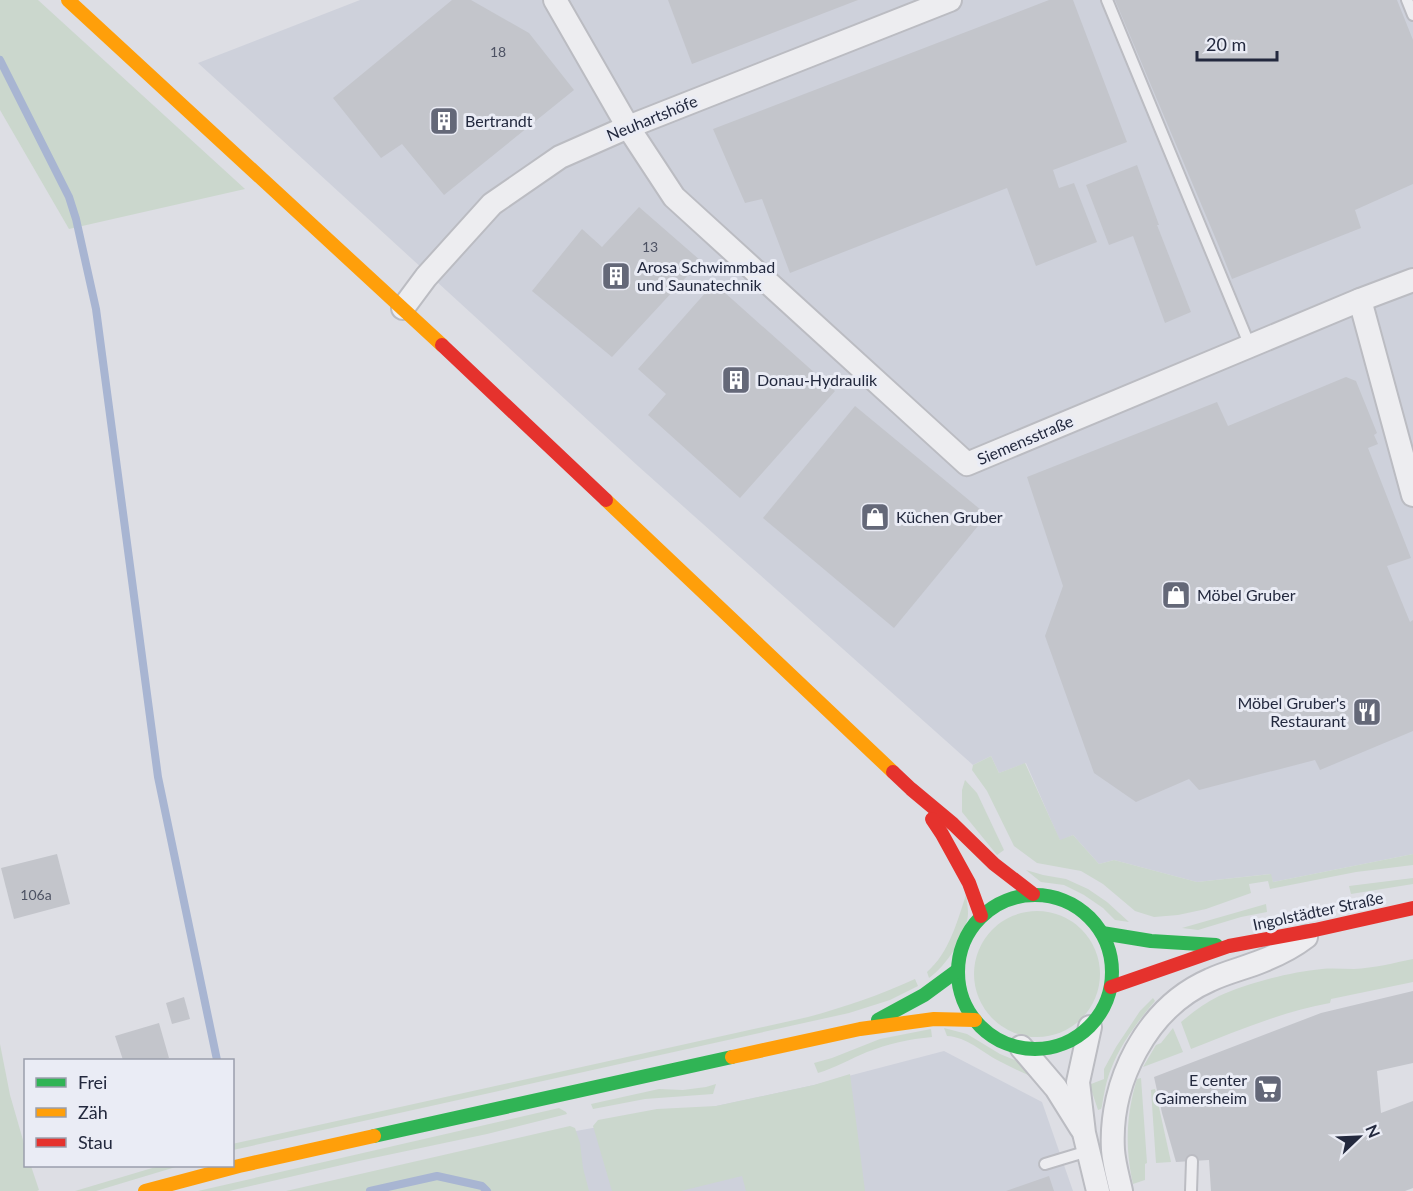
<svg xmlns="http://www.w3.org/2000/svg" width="1413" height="1191" font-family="Lato,sans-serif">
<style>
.built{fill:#ced1db}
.green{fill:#cbd7cd}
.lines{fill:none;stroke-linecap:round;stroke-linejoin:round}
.stream{stroke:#a8b5d2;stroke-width:8}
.building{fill:#c3c5cb}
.lane-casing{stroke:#bbbcc2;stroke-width:14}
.street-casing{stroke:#bbbcc2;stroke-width:26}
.lane{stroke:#ededf0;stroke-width:10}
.street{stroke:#ededf0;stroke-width:22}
.fast{stroke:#30b455;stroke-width:14}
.slow{stroke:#ff9f0a;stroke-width:14}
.jam{stroke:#e5322d;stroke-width:14}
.labels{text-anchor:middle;stroke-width:6;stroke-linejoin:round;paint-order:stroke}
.number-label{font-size:14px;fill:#4d5263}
.street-label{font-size:16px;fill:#23293e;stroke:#eaecf5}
.poi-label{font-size:16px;fill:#23293e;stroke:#eaecf5;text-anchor:start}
</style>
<rect width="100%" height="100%" fill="#dddee4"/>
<g class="built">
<path d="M360,0h1053v854l-140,28 -3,-8 -73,8 -83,-22 -15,4 -26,-29 -13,6 -34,-78 -27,10 -8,-17 -18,9 -335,-299 -440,-403z"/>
<path d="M944,1051l98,51 31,89h-763l221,-52 185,-33 98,-21z"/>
</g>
<g class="green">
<path d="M0,0h38l207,189 -176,40 -69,-119z"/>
<path d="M991,756l8,17 26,-10 35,77 13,-5 26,29 15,-4 83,22 74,-8 2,8 140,-28v11l-57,7 -86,17 -2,-8 -19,3 2,9 -45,16 -28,6 -24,2 -19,-6 -32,-27 -22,-13 -44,-8 -23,-17 -27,-55 -15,-21 1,-5z"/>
<path d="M965,780l12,13 27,57 -7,5 -35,-43v-22z"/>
<path d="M1026,870l17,5 23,4 22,10 19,13 22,20 -14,-2 -12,-12 -19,-13 -20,-10 -23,-3z"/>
<path d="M1413,878v6l-62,10 -2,-8z"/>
<path d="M966,895c1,6 2,13 2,19 -1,21 -22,52 -39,64l-2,-6c22,-19 30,-50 39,-77z"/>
<path d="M1266,904l1,8 -26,5 -43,13 -16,-2z"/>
<circle cx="1037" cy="974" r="63"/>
<path d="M1413,959v23l-82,17 -1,4c-49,9 -93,28 -139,46l-10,-27c12,-10 24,-19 38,-26 29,-13 71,-24 103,-27 10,-1 21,0 32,0 20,-1 40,-6 59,-10z"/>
<path d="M915,979l3,7 -28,14 -41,13 -616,137 -1,-6 576,-127c37,-10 72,-22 107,-38z"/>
<path d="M1153,998l2,3c-17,20 -35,44 -44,68 -5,12 -7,25 -9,37l-1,3 -3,1 -7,-21v-5l13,-5v-10l12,-22 24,-36z"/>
<path d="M944,1028l23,6 33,20 17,7 22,19c-13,-6 -27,-12 -40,-19 -17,-9 -32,-24 -52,-25z"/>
<path d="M1173,1028l10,24 -40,15 13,-22 5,-2z"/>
<path d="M931,1029l1,8c-23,2 -44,7 -65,15 -17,7 -32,16 -49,21l-4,-10 18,-5 48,-19z"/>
<path d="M0,1044l10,51 15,52 1,19h5l8,24 -2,1h-37z"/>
<path d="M850,1074l15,117h-119l-4,-15 -61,15h-69l-19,-65 5,-6 59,-11 59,-3 98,-21z"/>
<path d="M1141,1078l6,85 -2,1v16l-12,4c-8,-37 -7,-69 4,-105z"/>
<path d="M716,1084l-3,10 -68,5 -52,10 -2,-5 68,-15 24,1 23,-3z"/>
<path d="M1155,1089l16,73 -15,1 -5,-73z"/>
<path d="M559,1108l7,4 1,2 -80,20 -128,27 -130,30h-31z"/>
<path d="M570,1126l5,2 5,15 3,25 6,23h-303z"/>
<path d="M159,1166h20l-83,25h-21z"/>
</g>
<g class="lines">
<g class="stream">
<path d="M0,60l69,137 7,22 20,90 62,468 59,283"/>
<path d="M370,1191l67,-15 45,10 5,5"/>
</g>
</g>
<g class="building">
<path d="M452,0h19l58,33 45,57 -130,105 -42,-51 -21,14 -48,-60z"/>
<path d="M668,0h190l-166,64z"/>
<path d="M1049,0h24l54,142 -74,28 6,18 15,-5 23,59 -61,24 -29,-78 -217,85 -28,-74 -17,4 -32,-74z"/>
<path d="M1115,0h282l16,40v144l-58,26 6,18 -129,51 -14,-35z"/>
<path d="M1137,165l22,60h-2l34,87 -26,11 -32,-87 -24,9 -23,-60z"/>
<path d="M639,207l62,54 -89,96 -80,-66 50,-62 20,18z"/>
<path d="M714,283l121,108 -95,107 -92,-83 18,-21 -28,-25z"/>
<path d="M1346,377l10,4 21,52 -3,2 4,9 -10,4 43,110 -24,8 23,56 3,-2v111l-93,39 -5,-10 -116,30 -10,-11 -53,23 -42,-29 -49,-137 18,-50 -36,-109 190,-75 11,24z"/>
<path d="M855,406l132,109 -93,113 -131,-110z"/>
<path d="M57,854l13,50 -56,15 -13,-51z"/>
<path d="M1413,991v72l-36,8 4,42 32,-12v87l-8,3h-194l-2,-31 -33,2 -14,-49 -8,-36 167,-64z"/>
<path d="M184,997l6,22 -18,5 -6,-21z"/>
<path d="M159,1023l10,35 -7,2h-39l-8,-24z"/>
<path d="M1049,1176l5,15h-48z"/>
</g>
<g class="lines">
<g class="lane-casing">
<g id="lane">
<path d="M1107,0l143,346"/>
<path d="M1407,0l6,15"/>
<path d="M1045,1164l43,-13"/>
<path d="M1191,1191l1,-30"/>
</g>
</g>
<g class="street-casing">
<g id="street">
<path d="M555,0l73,127 46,70 293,267 393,-164 53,-20"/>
<path d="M1360,300l53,195"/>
<path d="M403,308l23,-31 66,-73 68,-47 68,-30 322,-127"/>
<path d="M1090,1027l-12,55 6,51 14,58"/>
<path d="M1021,1047l35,41 25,40"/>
<path d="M1121,1191c-3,-14 -7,-27 -8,-41 -4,-67 33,-142 97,-170 17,-8 35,-12 52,-19 15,-6 31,-14 44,-24"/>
</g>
</g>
<use href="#lane" class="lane"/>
<use href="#street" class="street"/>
<g class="fast">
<circle cx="1035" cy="972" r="77"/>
<path d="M1102,933l49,8 65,4"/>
<path d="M878,1020l46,-25 34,-25"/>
<path d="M374,1136l358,-79"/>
</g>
<g class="slow">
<path d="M68,0l374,345"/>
<path d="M606,500l287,272"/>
<path d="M732,1057l128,-28 74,-10 41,1"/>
<path d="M145,1191l94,-25 135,-30"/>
</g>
<g class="jam">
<path d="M442,345l164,155"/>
<path d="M893,772l18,17 42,35 41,40 39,30"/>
<path d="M932,819l10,15 27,49 12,33"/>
<path d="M1111,987l118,-41 86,-16 98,-22"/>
</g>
</g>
<defs>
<g id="building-square" transform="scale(1.5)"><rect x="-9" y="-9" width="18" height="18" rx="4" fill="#646878" stroke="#eaecf5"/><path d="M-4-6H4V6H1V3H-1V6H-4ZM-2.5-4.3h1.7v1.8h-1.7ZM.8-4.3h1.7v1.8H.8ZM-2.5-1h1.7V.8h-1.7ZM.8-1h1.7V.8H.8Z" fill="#fff"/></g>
<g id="shop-square" transform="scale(1.5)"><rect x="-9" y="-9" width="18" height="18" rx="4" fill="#646878" stroke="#eaecf5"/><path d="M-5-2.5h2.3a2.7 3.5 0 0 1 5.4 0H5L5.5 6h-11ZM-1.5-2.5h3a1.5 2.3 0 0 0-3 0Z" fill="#fff"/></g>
<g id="restaurant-square" transform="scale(1.5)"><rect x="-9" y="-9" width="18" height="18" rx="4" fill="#646878" stroke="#eaecf5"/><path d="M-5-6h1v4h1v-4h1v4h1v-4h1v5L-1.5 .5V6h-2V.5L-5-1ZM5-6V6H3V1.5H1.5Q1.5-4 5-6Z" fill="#fff"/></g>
<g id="supermarket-square" transform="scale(1.5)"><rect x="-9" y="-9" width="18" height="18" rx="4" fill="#646878" stroke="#eaecf5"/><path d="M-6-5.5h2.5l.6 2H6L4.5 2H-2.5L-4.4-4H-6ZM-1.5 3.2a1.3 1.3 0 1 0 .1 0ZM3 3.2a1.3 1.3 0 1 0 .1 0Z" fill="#fff"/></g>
</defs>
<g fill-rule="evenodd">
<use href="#building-square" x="444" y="121"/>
<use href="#building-square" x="616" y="276"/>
<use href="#building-square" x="736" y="380"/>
<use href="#shop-square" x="875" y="517"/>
<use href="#shop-square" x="1176" y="595"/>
<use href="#restaurant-square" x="1367" y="712"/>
<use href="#supermarket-square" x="1268" y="1089"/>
</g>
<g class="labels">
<g class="number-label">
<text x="498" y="57">18</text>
<text x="650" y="252">13</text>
<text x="36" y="900">106a</text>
</g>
<g class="street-label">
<text transform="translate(652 118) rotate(-22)" y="6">Neuhartshöfe</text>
<text transform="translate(1025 440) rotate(-23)" y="6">Siemensstraße</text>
<text transform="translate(1318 911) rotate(-12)" y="6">Ingolstädter Straße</text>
</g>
<g class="poi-label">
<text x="465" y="127">Bertrandt</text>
<text x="637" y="273">Arosa Schwimmbad<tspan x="637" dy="18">und Saunatechnik</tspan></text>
<text x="757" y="386">Donau-Hydraulik</text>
<text x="896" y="523">Küchen Gruber</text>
<text x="1197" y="601">Möbel Gruber</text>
<text x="1346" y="709" text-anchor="end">Möbel Gruber's<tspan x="1346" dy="18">Restaurant</tspan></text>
<text x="1247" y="1086" text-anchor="end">E center<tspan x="1247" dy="18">Gaimersheim</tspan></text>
</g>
</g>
<rect x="24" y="1059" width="210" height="108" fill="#eaecf5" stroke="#9a9eac" stroke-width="1.5"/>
<rect x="36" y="1078" width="30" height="9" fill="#30b455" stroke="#9a9eac" stroke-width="1.5"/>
<text x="78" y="1089" font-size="18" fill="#23293e">Frei</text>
<rect x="36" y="1108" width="30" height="9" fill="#ff9f0a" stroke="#9a9eac" stroke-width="1.5"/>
<text x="78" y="1119" font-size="18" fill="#23293e">Zäh</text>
<rect x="36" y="1138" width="30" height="9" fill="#e5322d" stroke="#9a9eac" stroke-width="1.5"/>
<text x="78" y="1149" font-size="18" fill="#23293e">Stau</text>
<g transform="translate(1359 1137) rotate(67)" stroke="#eaecf5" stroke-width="4.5" paint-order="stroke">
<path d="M0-4.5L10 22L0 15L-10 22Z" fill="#23293e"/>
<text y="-9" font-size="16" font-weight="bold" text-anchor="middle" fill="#23293e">N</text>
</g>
<path d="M1197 51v9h80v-9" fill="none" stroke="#23293e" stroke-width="3"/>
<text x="1206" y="51" font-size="18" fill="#23293e" stroke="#eaecf5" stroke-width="4.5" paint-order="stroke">20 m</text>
</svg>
